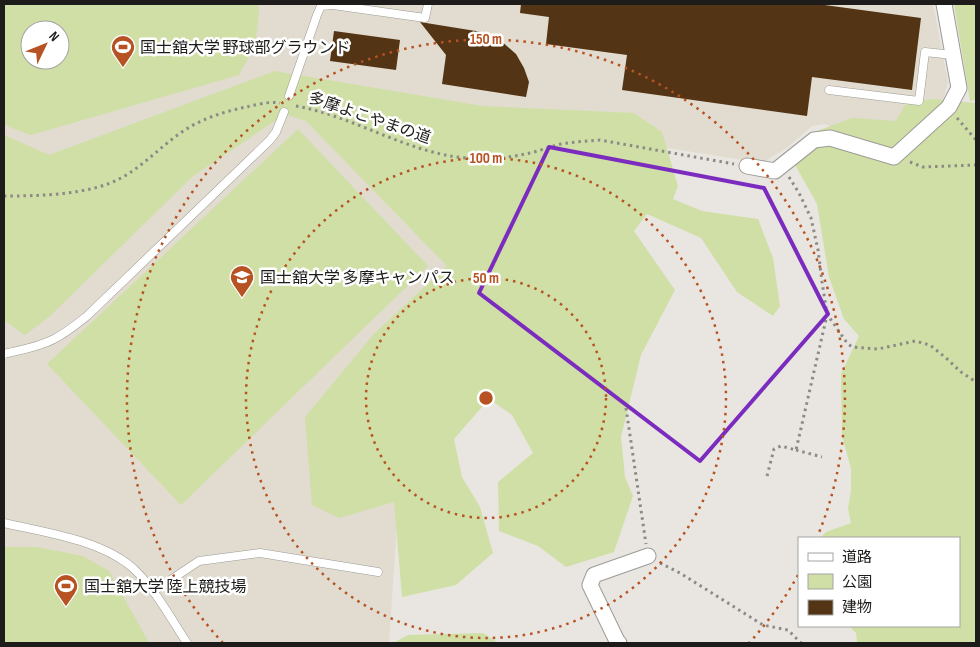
<svg xmlns="http://www.w3.org/2000/svg" width="980" height="647" font-family="'Sofia Sans Condensed','Noto Sans JP',sans-serif">
<style>
.built{fill:#e1dccf;fill-rule:evenodd}
.green{fill:#cfdfa6;fill-rule:evenodd}
.building{fill:#533414}
.lines{fill:none;stroke-linecap:round;stroke-linejoin:round}
.lane-casing{stroke:#9d9b96;stroke-width:9}
.street-casing{stroke:#9d9b96;stroke-width:17}
.path{stroke:#8c8a86;stroke-width:3;stroke-dasharray:2.5 4;stroke-linecap:butt}
.lane{stroke:#fff;stroke-width:8}
.street{stroke:#fff;stroke-width:15}
.marked{fill:none;stroke:#7b2cbf;stroke-width:4;stroke-linejoin:round}
.ring{fill:none;stroke:#b75222;stroke-width:2.5;stroke-dasharray:2.5 5}
.labels{text-anchor:middle;stroke-width:5;stroke-linejoin:round;paint-order:stroke}
.poi-label{font-size:16px;fill:#1d1c1a;stroke:#fff;text-anchor:start}
.street-label{font-size:16px;fill:#1d1c1a;stroke:#fff}
.centre{fill:#b75222;stroke:#fff;stroke-width:2.5}
.ring-label{font-size:15px;text-anchor:middle;font-weight:bold;fill:#b75222;stroke:#fff;stroke-width:5;stroke-linejoin:round;paint-order:stroke}
</style>
<rect width="100%" height="100%" fill="#e9e6e1"/>
<path class="built" d="M4,4h929l15,78 -5,18 -55,37 -45,-4 -17,-9 -14,2 -24,21 -26,16 -101,-16 -263,363 -9,133h-385zM30,30h30v30h-30z"/>
<g class="green">
<path d="M4,4h254l1,10 -4,32 -16,29 -208,60 -22,-8 -5,-4zM30,30h30v30h-30z"/>
<path d="M954,4h22v96l-6,1z"/>
<path d="M275,71l207,35 152,7 28,19 16,54 -5,13 29,12 56,8 15,39 7,48 -7,10 -36,-24 -36,-54 -54,-24 -13,17 41,59 -34,65 -20,82 4,40 8,19 -19,56 -48,15 -28,-21 -39,-15 -1,-49 35,-29 -21,-38 -23,-16 -35,40 8,38 18,30 13,46 -37,32 -54,12 -8,-95 -55,16 -27,-13 -7,-88 68,-82 74,-69 -141,-145 -21,-7 -93,63 -143,140 -24,18 -21,-15v-185l45,20z"/>
<path d="M932,99l44,4v540h-119l-1,-10 -7,-7h110v-88h-139l6,-6 25,-9 -3,-15 3,-17v-22l-9,-34 -1,-61 18,-38 -15,-17 -15,-42 -12,-73 -23,-41 23,-32 35,-13 44,3 9,-16z"/>
<path d="M298,129l130,137 -247,239 -134,-141z"/>
<path d="M4,547h33l46,9 26,15 40,72h-145z"/>
<path d="M483,633l15,10h-105l15,-8z"/>
</g>
<g class="building">
<path d="M521,4h296l104,14 -9,72 -100,-13 -5,39 -185,-26 5,-35 -81,-11 3,-27 -29,-4z"/>
<path d="M420,22l68,11 12,7 16,14 8,14 5,14 -3,15 -84,-13 4,-29z"/>
<path d="M334,31l66,9 -4,30 -66,-9z"/>
</g>
<g class="lines">
<g class="lane-casing">
<g id="lane">
<path d="M829,90l90,11 6,-49 28,3"/>
<path d="M289,96l28,-81 4,-9 12,-1 92,13 3,-14"/>
<path d="M4,354c16,-4 35,-7 50,-15 12,-6 23,-15 33,-23l183,-176 6,-8 8,-20"/>
<path d="M4,523c42,10 100,17 132,48 21,21 35,48 51,72"/>
<path d="M154,591l45,-30 61,-8 118,19"/>
</g>
</g>
<g class="street-casing">
<g id="street">
<path d="M747,166l28,5 39,-31 16,-2 64,19 55,-50 10,-19 -15,-84"/>
<path d="M619,643l-2,-2 -27,-56 4,-10 54,-19"/>
</g>
</g>
<g class="path">
<path d="M296,106c51,9 97,38 149,49 25,5 54,5 80,-1 12,-2 24,-7 36,-10 13,-2 26,-3 39,-4l134,24"/>
<path d="M957,118l19,22"/>
<path d="M910,162l13,5 53,-2"/>
<path d="M789,177l10,16 12,25 7,32 4,32 5,32 20,29 5,4 26,2 37,-8 15,4 16,13 15,14 15,10"/>
<path d="M4,196c34,0 82,-1 113,-16 23,-11 41,-31 62,-46 19,-14 43,-22 67,-27 10,-2 22,-6 34,-4"/>
<path d="M626,408l20,136"/>
<path d="M796,450l26,7"/>
<path d="M767,476l7,-27 7,-3 15,4 31,-135"/>
<path d="M660,563l20,10 83,52 25,5 13,13"/>
</g>
<use href="#lane" class="lane"/>
<use href="#street" class="street"/>
</g>
<path class="marked" d="M549,147l215,41 64,126 -128,147 -221,-168z"/>
<g class="ring">
<circle cx="486" cy="398" r="120"/>
<circle cx="486" cy="398" r="240"/>
<path d="M798 575A359 359 0 0 1 749 643M223 643A359 359 0 1 1 818 535"/>
</g>
<defs>
<g id="stadium-pin" transform="scale(1.25)"><path d="M0 17L-7.5 6A9.5 9.5 0 1 1 7.5 6Z" fill="#b75222" stroke="#fff"/><path d="M0-5a6.5 5 0 1 0 0 10a6.5 5 0 1 0 0-10ZM-3.5-1.8h7v3.6h-7Z" fill="#fff"/></g>
<g id="university-pin" transform="scale(1.25)"><path d="M0 17L-7.5 6A9.5 9.5 0 1 1 7.5 6Z" fill="#b75222" stroke="#fff"/><path d="M0-5L7-2L0 1L-7-2ZM-4 1L0 2.5L4 1V4Q0 6-4 4Z" fill="#fff"/></g>
</defs>
<g fill-rule="evenodd">
<use href="#stadium-pin" x="123" y="47"/>
<use href="#university-pin" x="242" y="277"/>
<use href="#stadium-pin" x="66" y="586"/>
</g>
<g class="labels">
<g class="poi-label">
<text x="140" y="53">国士舘大学 野球部グラウンド</text>
<text x="260" y="283">国士舘大学 多摩キャンパス</text>
<text x="84" y="592">国士舘大学 陸上競技場</text>
</g>
<g class="street-label">
<text transform="translate(370 117) rotate(19)" y="6">多摩よこやまの道</text>
</g>
</g>
<circle cx="486" cy="398" r="8" class="centre"/>
<g class="ring-label">
<text x="486" y="44">150 m</text>
<text x="486" y="163">100 m</text>
<text x="486" y="283">50 m</text>
</g>
<rect width="980" height="647" fill="none" stroke="#1d1c1a" stroke-width="10"/>
<rect x="798" y="537" width="162" height="90" fill="#ffffff" stroke="#a5a4a3"/>
<rect x="808" y="553" width="25" height="8" fill="#ffffff" stroke="#a5a4a3"/>
<text x="842" y="562" font-size="15" fill="#1d1c1a">道路</text>
<rect x="808" y="574" width="25" height="15" fill="#cfdfa6" stroke="#a5a4a3"/>
<text x="842" y="587" font-size="15" fill="#1d1c1a">公園</text>
<rect x="808" y="600" width="25" height="15" fill="#533414" stroke="#a5a4a3"/>
<text x="842" y="612" font-size="15" fill="#1d1c1a">建物</text>
<g transform="translate(45 45) rotate(47)"><circle r="24" fill="#ffffff" stroke="#a5a4a3"/>
<path d="M0-4L9 19L0 12L-9 19Z" fill="#b75222"/>
<text y="-8" font-size="14" font-weight="bold" text-anchor="middle" fill="#1d1c1a">N</text>
</g>
</svg>
